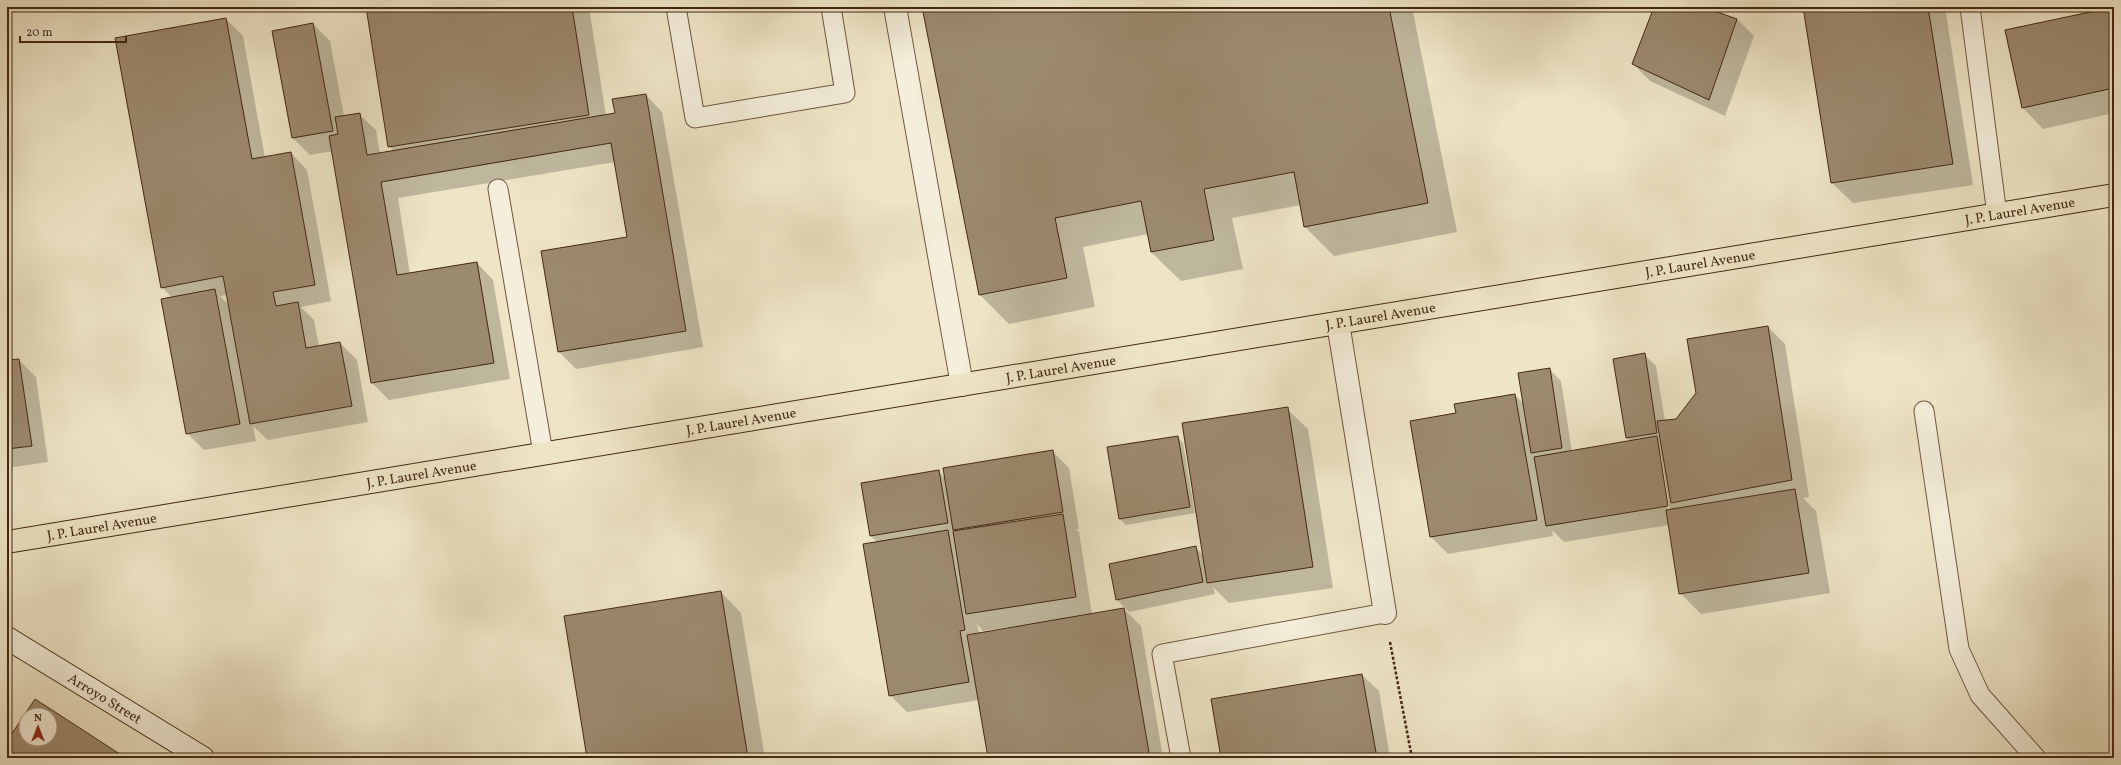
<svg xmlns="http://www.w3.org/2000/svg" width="2121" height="765" font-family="Vollkorn,serif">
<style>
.shadow{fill:#0003;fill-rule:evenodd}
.building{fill:#9c8a6f;stroke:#432710;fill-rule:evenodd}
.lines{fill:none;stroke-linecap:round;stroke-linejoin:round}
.lane-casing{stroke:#6e563e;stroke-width:21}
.street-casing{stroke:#6e563e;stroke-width:24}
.secondary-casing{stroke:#432710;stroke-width:24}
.primary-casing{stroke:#432710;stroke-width:24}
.path{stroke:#432710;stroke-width:2.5;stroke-dasharray:3 2;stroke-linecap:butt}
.lane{stroke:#f4eeda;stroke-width:19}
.street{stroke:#f4eeda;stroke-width:22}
.secondary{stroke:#f4eeda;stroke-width:22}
.primary{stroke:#eee5c6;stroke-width:22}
.labels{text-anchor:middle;stroke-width:4;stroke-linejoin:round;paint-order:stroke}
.street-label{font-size:14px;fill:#432710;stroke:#f4eeda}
</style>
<rect width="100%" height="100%" fill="#eee5c6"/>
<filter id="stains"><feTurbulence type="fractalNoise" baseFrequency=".005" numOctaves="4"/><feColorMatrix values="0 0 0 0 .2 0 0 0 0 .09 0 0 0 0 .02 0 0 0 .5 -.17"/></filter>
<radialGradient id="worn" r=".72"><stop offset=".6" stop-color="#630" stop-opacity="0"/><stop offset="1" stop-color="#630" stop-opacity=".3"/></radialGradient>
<g class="shadow">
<path d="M367,7h222l17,109 10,-2 30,-19 16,17 41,235 -127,22 -17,-17 -17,-100 86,-15 -13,-75 -217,36 12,76 67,-11 16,17 17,99 -121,21 -17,-17 -39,-232 -23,4 -17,-17 -20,-106 40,-8 17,17 14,75 15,-2 17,16 4,24 14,-3 -5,-5z"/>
<path d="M923,7h489l45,225 -123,24 -29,-29 -4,-22 -69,13 11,51 -62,12 -30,-29 -3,-18 -65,13 12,60 -86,17 -29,-29z"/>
<path d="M1655,7h45l37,12 17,17 -29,80 -75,-35 -17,-17z"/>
<path d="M1804,7h141l28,178 -120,18 -21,-20z"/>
<path d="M2114,8v105l-71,16 -20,-21 -17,-77z"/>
<path d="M226,19l17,17 22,122 26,-5 16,17 24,131 -30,6 13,13 5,26 21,-3 17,17 11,62 -100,18 -15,-14 3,15 -52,9 -17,-17 -15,-135 -10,-11zM227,295l2,10 -9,-9z"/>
<path d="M1768,327l17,17 24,153 -6,1 13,13 14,82 -129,21 -21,-21 -11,-68 -105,17 -12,-12 1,6 -105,18 -17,-17 26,-123 58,-19 10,10 24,-36 12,12 11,71 59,-10 -4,-4 17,-84 12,12 9,55 12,-1zM1659,455h2l9,55 -2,1z"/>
<path d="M19,360l17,17 12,85 -41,6v-107z"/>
<path d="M1287,409l21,20 25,159 -104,15 -16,-16 2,7 -86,18 -12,-12 78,-53 9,9z"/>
<path d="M1177,437l6,6 12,70 -69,12 -6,-6z"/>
<path d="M1052,451l17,17 10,61h-3l3,3 13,82 32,-5 17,17 22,132h-174l-10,-58 -72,12 -17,-17 -12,-152 -7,-7 67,-65 8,8zM977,624l6,7 26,-4 1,1 -31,6z"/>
<path d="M721,592l20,21 24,145h-177z"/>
<path d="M1362,675l17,16 11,67h-168z"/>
</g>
<g class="building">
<path d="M366,7h206l17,108 -201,32z"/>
<path d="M922,7h467l39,196 -124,24 -10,-55 -90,17 10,51 -63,12 -10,-51 -86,17 12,60 -88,17z"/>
<path d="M1654,7h49l34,12 -28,81 -77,-36z"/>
<path d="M1803,7h125l25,157 -122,19z"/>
<path d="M2114,7v81l-92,20 -17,-78z"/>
<path d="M226,18l26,141 39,-7 24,133 -42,7 3,14 22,-4 8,46 34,-6 12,64 -102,18 -27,-148 -62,12 -46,-250z"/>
<path d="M313,23l20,108 -41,7 -20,-107z"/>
<path d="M646,94l40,237 -128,21 -17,-101 86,-14 -16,-94 -230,39 16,93 80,-13 17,101 -123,20 -42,-247 9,-2 -3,-17 25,-4 7,42 248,-42 -3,-14z"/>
<path d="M215,289l25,135 -54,10 -25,-135z"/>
<path d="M1768,326l24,154 -121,23 -14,-82 19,-2 20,-26 -9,-54z"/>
<path d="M1645,353l12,80 -31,5 -13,-79z"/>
<path d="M19,359l13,87 -25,3v-89z"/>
<path d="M1550,368l12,80 -31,5 -13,-80z"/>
<path d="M1515,394l22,126 -107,17 -20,-116 46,-8 -2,-9z"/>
<path d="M1288,407l25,160 -106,16 -25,-160z"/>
<path d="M1178,436l12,71 -71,12 -12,-72z"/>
<path d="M1657,436l11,70 -122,20 -12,-69z"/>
<path d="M1053,450l10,62 -110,18 -10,-62z"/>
<path d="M939,470l9,53 -78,13 -9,-53z"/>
<path d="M1795,489l14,84 -130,21 -13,-84z"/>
<path d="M1063,514l13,83 -110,17 -13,-83z"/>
<path d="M948,530l17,100 -5,1 9,51 -80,14 -26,-152z"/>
<path d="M1196,546l7,36 -87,18 -7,-36z"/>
<path d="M721,591l27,167h-161l-23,-142z"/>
<path d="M1124,608l26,150h-162l-21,-123z"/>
<path d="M1362,674l15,84h-156l-10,-59z"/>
<path d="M35,699l91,59h-119v-17zM26,715h24v24h-24z"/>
</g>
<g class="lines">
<g class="lane-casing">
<g id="lane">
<path d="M676,7l19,111 150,-25 -14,-86"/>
<path d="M1970,7l27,208"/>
<path d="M498,189l45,264"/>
<path d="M1924,411l35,238 21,46 56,63"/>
<path d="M1181,758l-19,-104 223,-41"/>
</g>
</g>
<g class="street-casing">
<g id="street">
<path d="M895,7l67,378"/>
<path d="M1338,323l47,290"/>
</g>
</g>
<g class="secondary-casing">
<g id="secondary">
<path id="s1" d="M7,638l196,120"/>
</g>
</g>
<g class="primary-casing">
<g id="primary">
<path id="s2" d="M7,542l2107,-347"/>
</g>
</g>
<path class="path" d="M1390,642l22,116"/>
<use href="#lane" class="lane"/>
<use href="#street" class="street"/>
<use href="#secondary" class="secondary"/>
<use href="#primary" class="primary"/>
</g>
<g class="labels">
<g class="street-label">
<text dy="5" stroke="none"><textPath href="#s2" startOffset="2040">J. P. Laurel Avenue</textPath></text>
<text dy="5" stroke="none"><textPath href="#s2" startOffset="1716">J. P. Laurel Avenue</textPath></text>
<text dy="5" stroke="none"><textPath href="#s2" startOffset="1392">J. P. Laurel Avenue</textPath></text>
<text dy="5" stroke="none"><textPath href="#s2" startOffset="1068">J. P. Laurel Avenue</textPath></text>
<text dy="5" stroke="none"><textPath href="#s2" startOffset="744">J. P. Laurel Avenue</textPath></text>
<text dy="5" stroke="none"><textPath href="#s2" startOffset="420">J. P. Laurel Avenue</textPath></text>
<text dy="5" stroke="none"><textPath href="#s2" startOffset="96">J. P. Laurel Avenue</textPath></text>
<text dy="5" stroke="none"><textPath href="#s1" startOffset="115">Arroyo Street</textPath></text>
</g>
</g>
<rect width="2121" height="765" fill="none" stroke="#eee5c6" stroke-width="24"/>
<rect x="8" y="8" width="2105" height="749" fill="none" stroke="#432710" stroke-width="2"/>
<rect x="12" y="12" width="2097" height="741" fill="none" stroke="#432710"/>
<g transform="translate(38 727)"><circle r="19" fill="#f4eeda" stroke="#ad9e89"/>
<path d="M0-3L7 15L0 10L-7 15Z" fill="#8f2418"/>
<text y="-6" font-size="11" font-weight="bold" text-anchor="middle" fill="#432710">N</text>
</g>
<path d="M20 36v6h106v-6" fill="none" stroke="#432710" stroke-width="2"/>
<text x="26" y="36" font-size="12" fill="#432710" stroke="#f4eeda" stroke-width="3" paint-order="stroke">20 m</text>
<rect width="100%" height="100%" filter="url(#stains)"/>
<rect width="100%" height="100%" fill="url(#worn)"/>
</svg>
